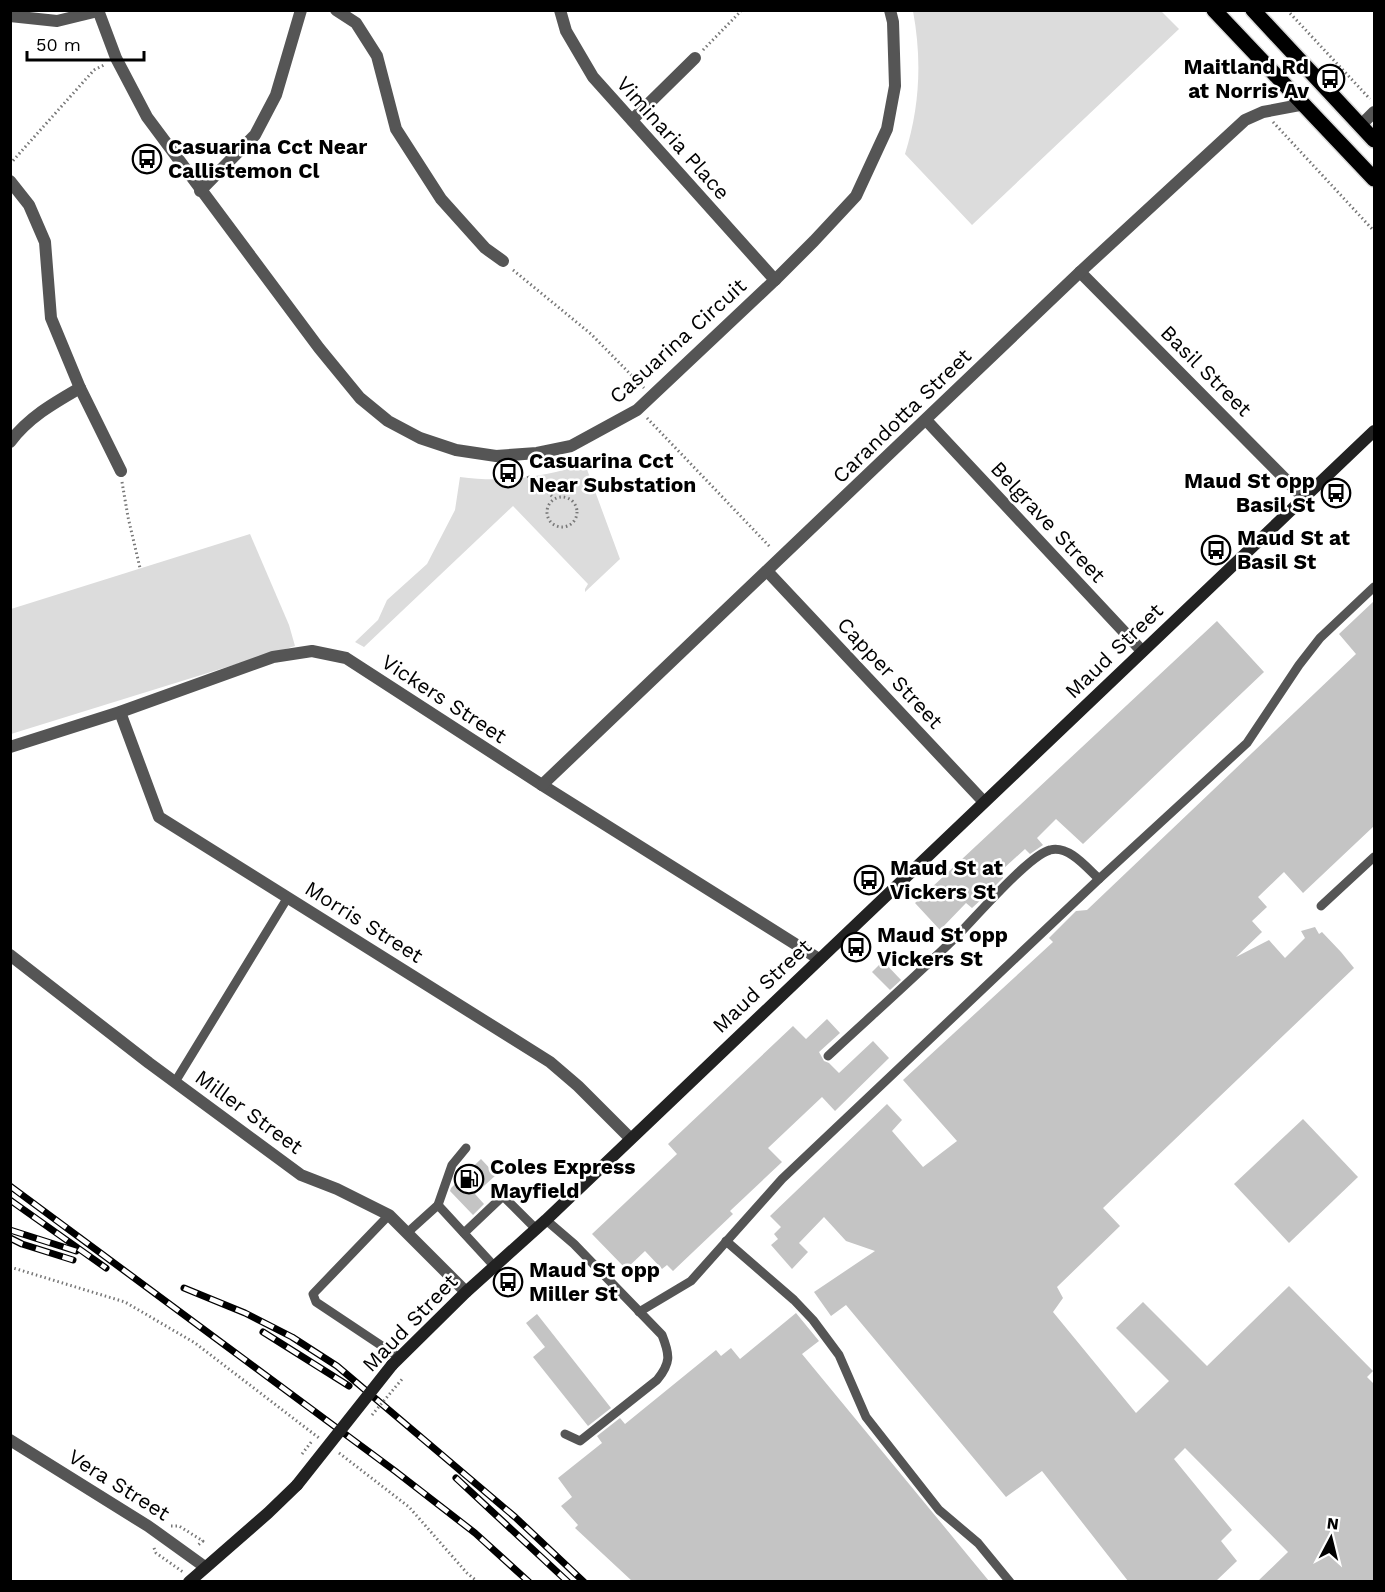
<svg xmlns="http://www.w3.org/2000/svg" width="1385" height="1592" font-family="'Work Sans',sans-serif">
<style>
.green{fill:#dcdcdc}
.building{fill:#c4c4c4}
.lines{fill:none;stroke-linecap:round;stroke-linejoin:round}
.primary-casing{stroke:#dbdbdb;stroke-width:18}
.path{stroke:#777;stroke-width:3;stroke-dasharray:1.5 3;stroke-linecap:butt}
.service{stroke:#555;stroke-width:9}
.minor{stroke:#555;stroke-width:12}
.secondary{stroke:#222;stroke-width:12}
.primary{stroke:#000;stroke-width:15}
.rail-casing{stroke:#000;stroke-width:7}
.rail{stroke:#fff;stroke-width:4.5;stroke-dasharray:14;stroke-linecap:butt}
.path-bridge{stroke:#777;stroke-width:3;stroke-dasharray:1.5 3;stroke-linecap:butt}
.secondary-bridge{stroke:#222;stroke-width:12}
.labels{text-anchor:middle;stroke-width:5;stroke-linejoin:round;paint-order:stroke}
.poi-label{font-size:21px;font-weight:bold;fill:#000;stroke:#fff;text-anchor:start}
.street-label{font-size:21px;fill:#000;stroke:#fff}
</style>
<rect width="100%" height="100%" fill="#fff"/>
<g class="green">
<path d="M913,11h248l18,18 -207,196 -67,-71c15,-47 17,-95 8,-143z"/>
<path d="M585,464l35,95 -35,33v-3l3,-5 -75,-78 -149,141 -9,-5 23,-22 9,-20 40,-36 28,-54 5,-33c44,6 83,0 125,-13z"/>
<path d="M250,534l39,91 6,21 -284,88v-125z"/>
</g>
<g class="building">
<path d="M1374,601v225l-71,67 -19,-21 -26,25 9,10 -15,14 10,11 -26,25 33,-17 16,18 20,-20 -4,-7 14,-4 4,7 3,-2 19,20 13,16 -251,240 17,18 -63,61 6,11 -10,14 83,101 33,-32 -53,-53 27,-26 64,64 82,-80 84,85 -6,6 7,7v197h-116l30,-29 -103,-104 -11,11 58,71 -11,11 16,20 -21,20h-88l-86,-110 -36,26 -160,-192 -15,11 -17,-24 61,-41 -29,-10 -22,-24 -25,26 9,9 -16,17 -21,-24 7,-6 -4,-5 7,-7 -11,-11 117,-112 15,16 -10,11 31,36 34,-26 -54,-61 150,-138 -4,-4 27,-27 11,-1 269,-256 -17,-20z"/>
<path d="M1217,621l47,51 -181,172 -27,-25 -19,19 6,7 -13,9 -5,-5 -22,20v9l-19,19 -12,11 -6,-5 -26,27 -25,-27z"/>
<path d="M883,961l18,19 -11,10 -18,-18z"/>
<path d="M827,1019l13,14 -21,19 5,9 5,2 10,10 34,-32 16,17 -54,53 -13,-14 -54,51 14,14 -52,49 3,3 -60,57 -6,-6 -5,4 -17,-18 -19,18 -34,-35 85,-80 -9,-10 125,-118 13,13z"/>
<path d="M1303,1119l55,58 -69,66 -55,-59z"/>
<path d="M481,1159l15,16 -21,19 9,10 -11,11 -23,-24 1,-3z"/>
<path d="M796,1313l23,28 -17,13 187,227h-357l-57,-53 3,-3 -17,-19 11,-9 -14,-19 44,-35 -5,-7 23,-18 5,6 91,-74 5,6 10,-8 9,11z"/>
<path d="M537,1314l74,94 -23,18 -55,-69 12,-10 -19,-24z"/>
</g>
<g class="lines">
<g class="primary-casing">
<g id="primary">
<path d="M1214,10l160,169"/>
<path d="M1253,10l121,130"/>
</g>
</g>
<g class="path">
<path d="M1287,10l83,89"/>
<path d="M703,50l39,-40"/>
<path d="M1273,122l101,109"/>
<path d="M10,164l84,-94 12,-6"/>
<path d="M513,270l78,64 53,54"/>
<path d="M647,418l124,130"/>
<path d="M528,476l3,8 15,7 8,7"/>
<path d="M122,482l6,35 12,51"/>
<circle cx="562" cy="512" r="15"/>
<path d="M10,1267l115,35 70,41 124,95"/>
<path d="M339,1453l70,54 58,66 11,9"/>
<path d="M171,1526h8l24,15 -6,5"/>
<path d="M154,1548l2,5 27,19"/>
</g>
<g class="service">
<path d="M1321,906l53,-49"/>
<path d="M828,1056c43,-40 86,-78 128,-119 18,-18 73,-82 94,-87 19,-5 37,18 49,29"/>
<path d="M175,1082l113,-185"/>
<path d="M438,1205l14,-40 14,-17"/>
<path d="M389,1215l-76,79 3,8 84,56"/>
<path d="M546,1220l28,24 88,91c8,20 9,28 -5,45l-77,61 -15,-7"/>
<path d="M407,1233l31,-28 57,62"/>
<path d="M464,1233l39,-37 33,33"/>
<path d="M726,1241l68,59 19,20 26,35 27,62 73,93 39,33 32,39"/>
<path d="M639,1312l52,-31 91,-102 317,-300 148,-136 52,-78 21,-27 54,-51"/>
</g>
<g class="minor">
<path d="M98,10l18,48 31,59 172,231 41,50 28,23 32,17 36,12 40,6 41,-3 34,-7 66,-36 138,-130 39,-39 42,-45 31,-67 8,-43 -2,-64 -3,-12"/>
<path d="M336,10l20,13 21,33 19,73 45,70 44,49 18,13"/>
<path d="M560,10l6,21 27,46 182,203"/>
<path d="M10,16l47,5 41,-10"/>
<path d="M632,120l63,-62"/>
<path d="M1361,125l13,-13"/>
<path d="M10,181l19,24 16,37 6,76 29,70 41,83"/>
<path d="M200,191l55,-56 21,-40 25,-85"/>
<path d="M1080,272l224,226"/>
<path d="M926,420l216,231"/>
<path d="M10,442c19,-25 44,-39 70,-54"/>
<path d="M767,571l217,231"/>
<path d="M120,712l39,105 391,245 28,24 52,52"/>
<path d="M10,747l110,-35 153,-55 39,-6 34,7 196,127 277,174"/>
<path d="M542,785l538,-513 165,-152 18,-8 42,-8"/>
<path d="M10,955l139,108 152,112 36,14 52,26 77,77"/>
<path d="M10,1440l138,86 57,41"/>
</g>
<g class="secondary">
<path d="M392,1365l74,-73 80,-72 828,-789"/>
<path d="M189,1582l79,-69 29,-28"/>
</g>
<use href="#primary" class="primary"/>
<g class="rail-casing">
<g id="rail">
<path d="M10,1186l385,285 80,62 54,49"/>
<path d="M10,1200l96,68"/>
<path d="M10,1230l66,21"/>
<path d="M10,1238l12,6 51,16"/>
<path d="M184,1288l61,25 47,24 45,29 178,151 69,65"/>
<path d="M263,1332l86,54"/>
<path d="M456,1478l112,104"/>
</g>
</g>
<use href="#rail" class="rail"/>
<g class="path-bridge">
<path d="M372,1415l31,-37"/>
<path d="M302,1454l10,-13"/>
</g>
<path class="secondary-bridge" d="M297,1485l95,-120"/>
</g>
<defs>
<g id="bus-ring" transform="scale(1.5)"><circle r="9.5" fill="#fff" stroke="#000" stroke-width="1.5"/><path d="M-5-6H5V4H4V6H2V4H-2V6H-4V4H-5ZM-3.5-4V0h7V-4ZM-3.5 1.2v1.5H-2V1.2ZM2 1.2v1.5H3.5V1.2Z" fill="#000"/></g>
<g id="fuel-ring" transform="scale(1.5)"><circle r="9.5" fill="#fff" stroke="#000" stroke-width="1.5"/><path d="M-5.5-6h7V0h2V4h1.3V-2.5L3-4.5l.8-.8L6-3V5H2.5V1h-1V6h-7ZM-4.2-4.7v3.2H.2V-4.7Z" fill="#000"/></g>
</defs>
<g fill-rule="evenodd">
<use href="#bus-ring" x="1330" y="79"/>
<use href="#bus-ring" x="147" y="159"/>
<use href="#bus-ring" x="508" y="473"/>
<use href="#bus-ring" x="1336" y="493"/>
<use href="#bus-ring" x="1216" y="550"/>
<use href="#bus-ring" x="869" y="880"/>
<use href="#bus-ring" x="856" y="947"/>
<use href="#fuel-ring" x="469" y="1179"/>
<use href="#bus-ring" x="508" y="1282"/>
</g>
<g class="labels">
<g class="poi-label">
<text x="1309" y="74" text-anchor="end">Maitland Rd<tspan x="1309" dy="24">at Norris Av</tspan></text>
<text x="168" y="154">Casuarina Cct Near<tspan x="168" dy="24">Callistemon Cl</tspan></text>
<text x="529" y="468">Casuarina Cct<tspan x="529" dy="24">Near Substation</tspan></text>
<text x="1315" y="488" text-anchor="end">Maud St opp<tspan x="1315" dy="24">Basil St</tspan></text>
<text x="1237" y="545">Maud St at<tspan x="1237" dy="24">Basil St</tspan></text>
<text x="890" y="875">Maud St at<tspan x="890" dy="24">Vickers St</tspan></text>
<text x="877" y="942">Maud St opp<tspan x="877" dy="24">Vickers St</tspan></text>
<text x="490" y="1174">Coles Express<tspan x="490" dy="24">Mayfield</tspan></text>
<text x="529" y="1277">Maud St opp<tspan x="529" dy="24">Miller St</tspan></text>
</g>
<g class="street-label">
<text transform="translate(673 138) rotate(48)" y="7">Viminaria Place</text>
<text transform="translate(678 341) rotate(-42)" y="7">Casuarina Circuit</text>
<text transform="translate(1206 371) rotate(45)" y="7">Basil Street</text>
<text transform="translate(902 416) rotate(-44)" y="7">Carandotta Street</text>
<text transform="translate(1048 522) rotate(47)" y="7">Belgrave Street</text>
<text transform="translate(1114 651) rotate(-44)" y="7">Maud Street</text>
<text transform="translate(890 673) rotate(47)" y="7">Capper Street</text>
<text transform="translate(444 699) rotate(33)" y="7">Vickers Street</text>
<text transform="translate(364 922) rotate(32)" y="7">Morris Street</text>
<text transform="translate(762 986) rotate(-43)" y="7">Maud Street</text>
<text transform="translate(249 1112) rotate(36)" y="7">Miller Street</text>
<text transform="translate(410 1323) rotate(-46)" y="7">Maud Street</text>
<text transform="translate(119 1485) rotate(32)" y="7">Vera Street</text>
</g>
</g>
<rect width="1385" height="1592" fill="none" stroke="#000000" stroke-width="24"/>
<g transform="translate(1331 1538) rotate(7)" stroke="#ffffff" stroke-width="4.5" paint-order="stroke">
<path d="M0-4.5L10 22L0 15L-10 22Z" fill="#000000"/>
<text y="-9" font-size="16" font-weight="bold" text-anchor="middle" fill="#000000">N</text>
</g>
<path d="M27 51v9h117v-9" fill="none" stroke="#000000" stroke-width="3"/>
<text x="36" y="51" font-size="18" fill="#000000" stroke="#ffffff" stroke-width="4.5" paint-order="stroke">50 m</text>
</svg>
